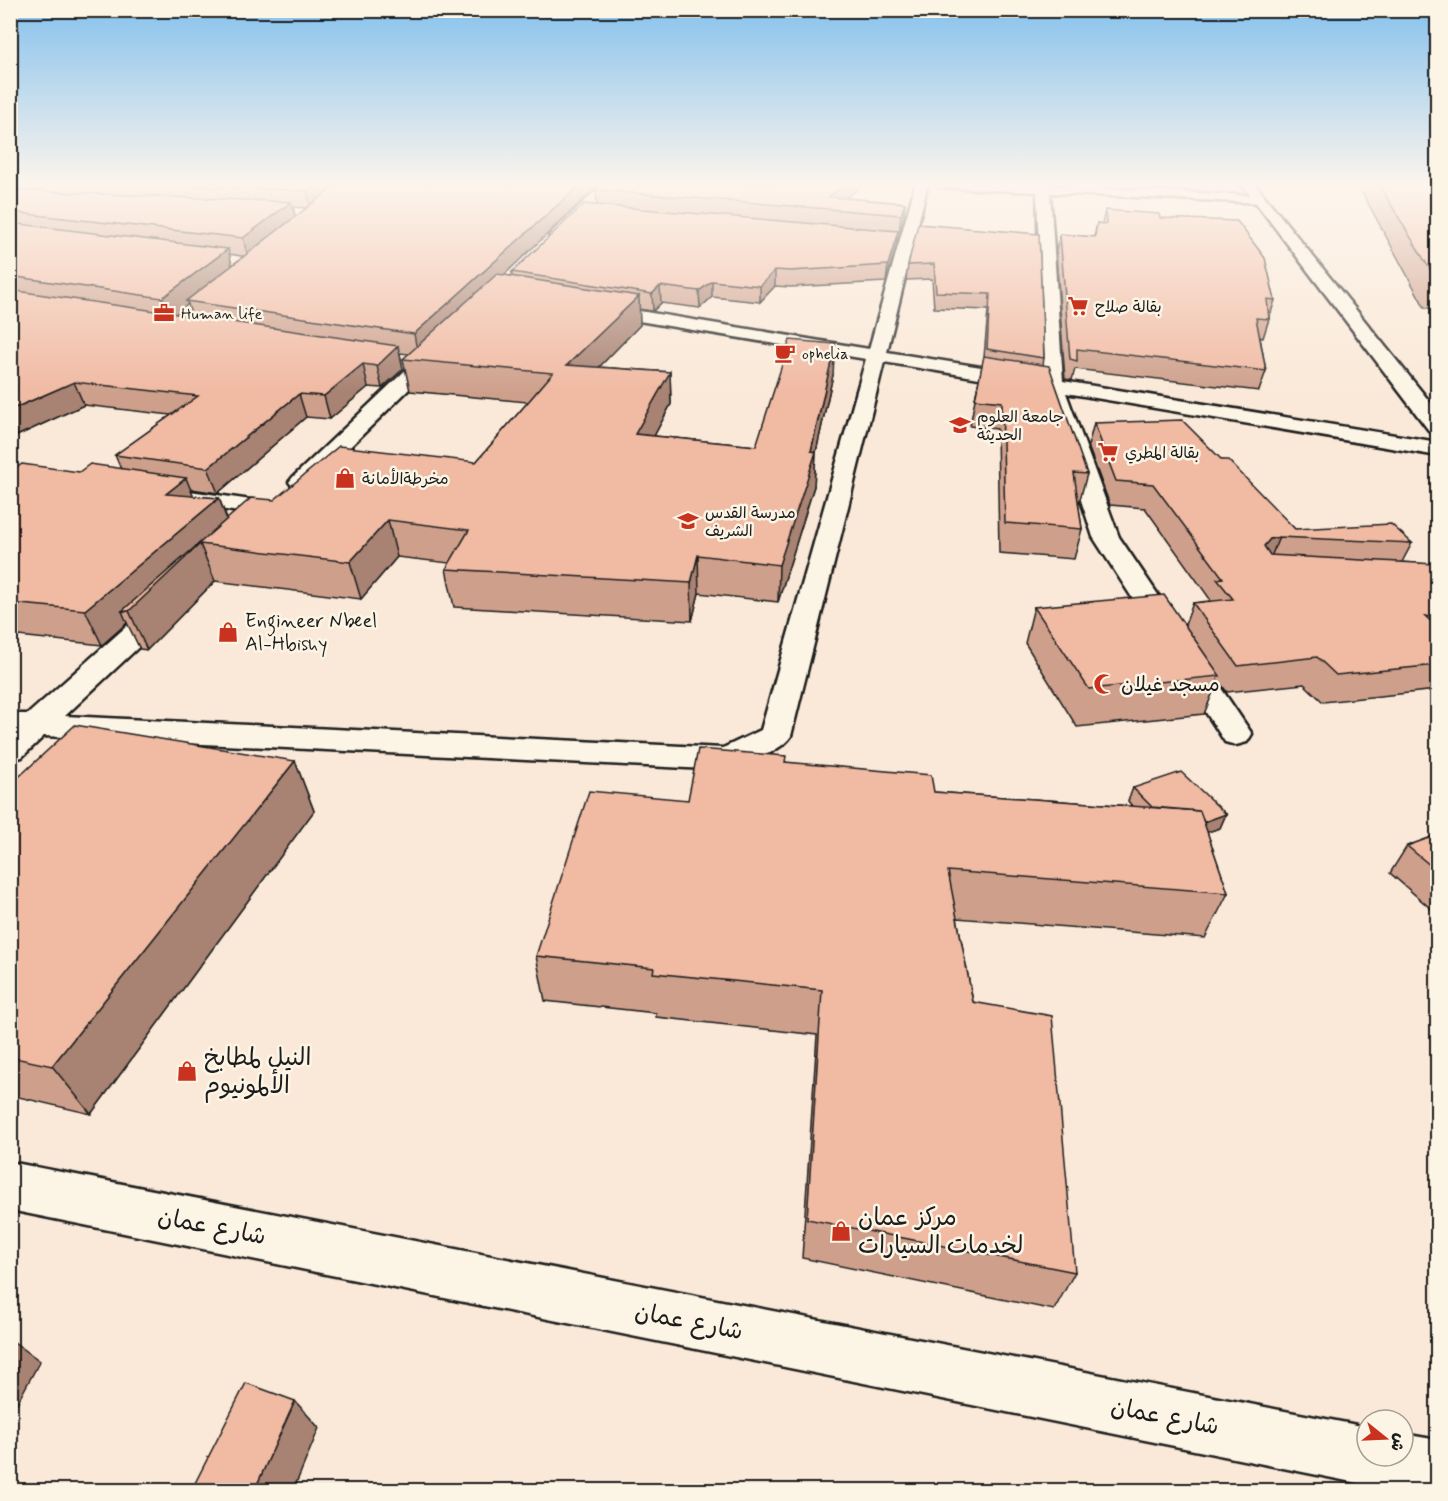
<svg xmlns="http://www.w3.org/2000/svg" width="1448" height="1501" font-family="Mynerve,'Playpen Sans Arabic',sans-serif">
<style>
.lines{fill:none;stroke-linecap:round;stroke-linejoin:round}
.street-casing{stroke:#1c1c1c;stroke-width:5}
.secondary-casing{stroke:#1c1c1c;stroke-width:5}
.street{fill:#fcf5e5;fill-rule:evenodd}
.secondary{fill:#fcf5e5;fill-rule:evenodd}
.wall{fill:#cea08c;stroke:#1c1c1c;stroke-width:1.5;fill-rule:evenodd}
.shaded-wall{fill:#a88272;stroke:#1c1c1c;stroke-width:1.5}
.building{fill:#f0baa3;stroke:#1c1c1c;stroke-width:1.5}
.labels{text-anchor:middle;stroke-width:5;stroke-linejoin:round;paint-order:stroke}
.far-poi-label{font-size:16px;fill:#1c1c1c;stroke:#fcf5e5;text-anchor:start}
.poi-label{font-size:20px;fill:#1c1c1c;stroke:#fcf5e5;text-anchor:start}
.near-poi-label{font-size:24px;fill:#1c1c1c;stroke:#fcf5e5;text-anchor:start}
.near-street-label{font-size:24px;fill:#1c1c1c;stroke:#fcf5e5}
</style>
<rect width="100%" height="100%" fill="#fae9d8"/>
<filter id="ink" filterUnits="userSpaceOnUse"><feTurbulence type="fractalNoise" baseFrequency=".0167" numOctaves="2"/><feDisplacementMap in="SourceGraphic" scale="12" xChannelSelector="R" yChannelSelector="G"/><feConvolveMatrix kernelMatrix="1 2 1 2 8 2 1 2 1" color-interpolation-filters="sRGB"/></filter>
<g filter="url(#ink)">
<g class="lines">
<g class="street-casing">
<g id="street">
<path d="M604,183h13l-56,56h-10l-2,-3 2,-3z"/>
<path d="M916,183h12l-41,169 156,25 -6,-185 -98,-5 -6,-4h116v2l210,11 5,1 2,3 -2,3 -214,-10 13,188 375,61v14l-372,-63 53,144 133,197 -5,8 -11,3 -11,-3 -132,-205 -48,-148 -161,-27 -93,374c-9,15 -47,29 -64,34l-683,-34 -22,21 -12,3v-46h18l128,-114 10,-2 10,2 4,6 -4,6 -111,104 658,32 38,-18 105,-371 -269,-45 -6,-1 -3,-4 3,-4 6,-1 272,45z"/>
<path d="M439,343l7,2 2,4 -2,4 -137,134 -8,2 -8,-2 -4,-5 4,-5 139,-132z"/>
<path d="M176,489l95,14 9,2 3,5 -3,5 -9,2 -103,-16 -4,-5 4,-5z"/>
</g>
</g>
<g class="secondary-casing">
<g id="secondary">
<path d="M1241,183h13l184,229v21l-8,-1z"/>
<path d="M10,1162l1357,265v29h36v-22l35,6v50h-44l-27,-5 -1357,-275z"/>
</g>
</g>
<use href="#street" class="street"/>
<use href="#secondary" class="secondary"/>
</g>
<g class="wall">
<path d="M10,183h591l-97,92 8,1v-4l85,-67 -1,-15 250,8 59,5 -2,17 -4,13 -1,-1 -2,14 -10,36 -96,5 -15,-1 -15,16 -48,-5 -12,11 -39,-5 -8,8 -14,-2 1,16 -41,42 71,5 1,32 -17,32 102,10 77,-71 -17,77 -2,34 -36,116 -79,-9 -7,28 -238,-14 -8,-38 4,-6 -53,-6 -36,42 -146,-18 -68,69 -7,-1 -13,-26 -25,22 -92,-10v-163h69l42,-3 -6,-14 56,-40 -87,-10 -74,34zM293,207l14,1 -12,9zM229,254l12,2h3l-12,9zM188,304l4,13 -17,-3zM400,353l9,1 -6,5 7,32 118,11 -52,60 -202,38 -47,19 -8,-21 -26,-2 -2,-7 27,4 88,-76 24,2 38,-32 14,1 21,-19z"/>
<path d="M1357,183h80v125h-12z"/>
<path d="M1105,210l55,8 115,82 -12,38 -3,-1 6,34 -7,20 -184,-22 -3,11 -7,-1 -9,-129 4,-16 34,3 3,-14 5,1z"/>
<path d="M1039,234l5,124 -1,7 44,109 -8,29 -1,-1 4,27 -8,30 -75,-6 -2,-124 -27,-3 5,-27 9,-42 4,-47 -54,-2 -2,-29 -26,1 2,-15z"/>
<path d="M1094,423l128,37 73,69 117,14 -10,19 35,3v125l-114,12 -19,-18 -77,8 -9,-12 -14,34 -127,13 -52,-84 9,-36 151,18 8,-22 16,-2 1,-2 -65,-91 -35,-3 -22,-59z"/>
<path d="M295,761l19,50 -223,303 -81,-19v-310z"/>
<path d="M785,762l149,30 198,14 -4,-5 5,-13 93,26 -6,14 -13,4 21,61 -23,45 -248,-20 16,84 102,270 -21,38 -252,-52 15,-223 -161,-18v-4l-111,-12 -9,-45 152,-156z"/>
<path d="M1437,835v79l-47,-41 17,-27z"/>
</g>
<g class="shaded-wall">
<path d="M317,183h25l-31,25 -4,-17z"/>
<path d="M582,183h19l-183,173 -4,-22z"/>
<path d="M845,183h19l-31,26 -4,-12z"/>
<path d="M291,202l5,17 -48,38 -5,-19z"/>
<path d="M905,203l-2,17 -4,13 2,-18z"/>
<path d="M898,231l-2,15 -10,36 2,-17z"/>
<path d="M228,249l5,20 -47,32 2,3 -19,15 -7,-21z"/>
<path d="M775,270v16l-15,16v-16z"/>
<path d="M712,281v16l-12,11 -1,-17z"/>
<path d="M660,286l1,17 -8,8 -1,-17z"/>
<path d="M639,296l1,29 -70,72 -3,-32z"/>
<path d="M835,344l-2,31 -17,77 -2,34 -36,116 1,-37 32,-114z"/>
<path d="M398,346l5,23 -21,19 -5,-22z"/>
<path d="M363,364l5,23 -38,32 -6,-23z"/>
<path d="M670,372l1,32 -34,64 -2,-34z"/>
<path d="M74,382l10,23 -74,34v-29z"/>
<path d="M299,394l7,23 -88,76 -10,-25z"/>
<path d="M186,478l13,32 -33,-16z"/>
<path d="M219,498l12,33 -31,13 15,37 -68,69 -18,-39h-7l5,12 -25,22 -17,-35z"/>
<path d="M388,520l9,37 -36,42 -11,-37z"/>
<path d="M1279,537l-10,25 -5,-16 6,-7z"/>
<path d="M698,555l1,38 -7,28 -1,-38z"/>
<path d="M295,761l19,50 -223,303 -39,-48z"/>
<path d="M1226,814l-6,14 -50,17 6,-14z"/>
<path d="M10,1339l30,22 -30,55z"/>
<path d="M295,1401l24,27 -26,63h-39z"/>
</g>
<g class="building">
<path d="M126,183h191l-10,8z"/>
<path d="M339,183h243l-168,151 -228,-33z"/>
<path d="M602,183h243l-16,14 76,6 -4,12 -305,-25z"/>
<path d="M1378,183h59v98z"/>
<path d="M10,190l281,12 -48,36 -233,-26z"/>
<path d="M584,204l314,27 -10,34 -98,6 -15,-1 -15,16 -48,-5 -13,10 -39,-5 -8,8 -140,-22z"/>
<path d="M1105,210l54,4 1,4 77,3 28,37 10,42 -8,-1 2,20 -13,-1 10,53 -189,-22v12l-7,-2 -10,-125 35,3 2,-14 9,1z"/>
<path d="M10,223l218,26 -66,49 -152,-22z"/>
<path d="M918,224l121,10 5,124 -57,-9 3,-55 -54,-2 -2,-28 -26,1z"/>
<path d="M497,274l142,22 -72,69 103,7 -35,62 121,12 34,-106 45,4 -24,107 5,1 -37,113 -81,-10 -7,28 -245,-14 23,-39 -81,-10 -38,42 -150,-18 -71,67h-7l129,-113 23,2 65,-54 137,16 77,-89 -150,-14z"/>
<path d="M10,290l388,56 -21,20 -14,-2 -39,32 -25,-2 -91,74 -93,-13 83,-59 -124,-14 -64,28z"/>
<path d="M984,356l65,10 38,108 -13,-1 8,56 -77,-6 -3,-121 -27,-3z"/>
<path d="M1182,420l40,40h6l67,69 96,-5 21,19 -133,-6 -9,2 -6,7 6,9 166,9 1,1v53l-12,-2 12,11v17l-4,1 4,3v17l-101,10 -19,-18 -79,9 -45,-63 40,-4 -16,-20 6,-1 -70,-94 -37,-3 -22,-58z"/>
<path d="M22,464l57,8 11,-8 96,14 -20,16 53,4 -134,112 -75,-7v-131z"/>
<path d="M1164,595l56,81 -131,13 -55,-82z"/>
<path d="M75,725l220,36 -243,305 -42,-9v-272z"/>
<path d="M698,749l88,7 -1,6 146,13 3,17 266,19 28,82 -280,-22 25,131 79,14 23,256 -268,-53 15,-229 -169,-17 1,-5 -118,-12 53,-165 99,9z"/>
<path d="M1181,772l45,42 -22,8 -4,-11 -48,-4 -19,-19z"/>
<path d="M1437,835v36l-30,-25z"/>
<path d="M246,1383l49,18 -41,90h-63z"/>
</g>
</g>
<linearGradient id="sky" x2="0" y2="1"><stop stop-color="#85c1ed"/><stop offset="0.47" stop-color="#fdf5ed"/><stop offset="1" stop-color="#fdf5ed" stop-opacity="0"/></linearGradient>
<rect width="1448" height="393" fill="url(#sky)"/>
<defs>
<g id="supermarket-bare" transform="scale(1.62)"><path d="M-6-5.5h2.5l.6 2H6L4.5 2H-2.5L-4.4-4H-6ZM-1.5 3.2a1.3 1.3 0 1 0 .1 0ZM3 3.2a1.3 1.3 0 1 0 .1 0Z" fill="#c8321e" stroke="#fcf5e5" stroke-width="2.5" paint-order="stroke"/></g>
<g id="office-bare" transform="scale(1.62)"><path d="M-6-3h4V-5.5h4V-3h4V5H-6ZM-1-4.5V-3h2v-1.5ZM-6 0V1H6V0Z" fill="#c8321e" stroke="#fcf5e5" stroke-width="2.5" paint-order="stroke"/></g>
<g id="cafe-bare" transform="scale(1.62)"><path d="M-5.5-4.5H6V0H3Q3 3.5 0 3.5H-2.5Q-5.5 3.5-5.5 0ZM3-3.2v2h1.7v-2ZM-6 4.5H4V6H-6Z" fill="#c8321e" stroke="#fcf5e5" stroke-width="2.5" paint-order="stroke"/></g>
<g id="university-bare" transform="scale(1.62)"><path d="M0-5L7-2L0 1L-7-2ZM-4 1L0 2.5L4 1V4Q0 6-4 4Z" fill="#c8321e" stroke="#fcf5e5" stroke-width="2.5" paint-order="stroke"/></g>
<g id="shop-bare" transform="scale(1.62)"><path d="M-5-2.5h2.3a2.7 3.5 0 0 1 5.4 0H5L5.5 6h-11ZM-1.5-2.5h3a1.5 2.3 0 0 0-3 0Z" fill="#c8321e" stroke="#fcf5e5" stroke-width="2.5" paint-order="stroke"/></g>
<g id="school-bare" transform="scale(1.62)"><path d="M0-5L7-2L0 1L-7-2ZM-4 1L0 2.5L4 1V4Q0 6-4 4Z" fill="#c8321e" stroke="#fcf5e5" stroke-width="2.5" paint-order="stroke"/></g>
<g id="mosque-bare" transform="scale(1.62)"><path d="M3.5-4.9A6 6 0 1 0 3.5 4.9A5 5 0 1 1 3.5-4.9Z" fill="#c8321e" stroke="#fcf5e5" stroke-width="2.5" paint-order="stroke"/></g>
</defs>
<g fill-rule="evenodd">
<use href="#supermarket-bare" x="1078" y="306"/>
<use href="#office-bare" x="164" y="313"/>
<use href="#cafe-bare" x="785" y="353"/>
<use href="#university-bare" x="960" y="425"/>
<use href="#supermarket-bare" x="1108" y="452"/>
<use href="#shop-bare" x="345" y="478"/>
<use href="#school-bare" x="688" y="521"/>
<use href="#shop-bare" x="228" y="632"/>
<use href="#mosque-bare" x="1104" y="684"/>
<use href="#shop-bare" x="187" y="1071"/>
<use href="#shop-bare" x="841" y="1231"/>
</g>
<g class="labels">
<g class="far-poi-label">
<text x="1095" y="312">بقالة صلاح</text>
<text x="181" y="319">Human life</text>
<text x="802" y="359">ophelia</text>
<text x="977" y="422">جامعة العلوم<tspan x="977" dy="18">الحديثة</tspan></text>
<text x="1125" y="458">بقالة المطري</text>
<text x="362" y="484">مخرطةالأمانة</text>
<text x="705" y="518">مدرسة القدس<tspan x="705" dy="18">الشريف</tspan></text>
</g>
<g class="poi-label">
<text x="245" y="627">Engineer Nbeel<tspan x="245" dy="23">Al-Hbishy</tspan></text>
<text x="1121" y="691">مسجد غيلان</text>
</g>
<g class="near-poi-label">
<text x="204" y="1065">النيل لمطابخ<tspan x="204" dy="28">الألمونيوم</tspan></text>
<text x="858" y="1225">مركز عمان<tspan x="858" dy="28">لخدمات السيارات</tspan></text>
</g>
<g class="near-street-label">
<text transform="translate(212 1226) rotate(11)" y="8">شارع عمان</text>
<text transform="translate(689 1321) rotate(11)" y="8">شارع عمان</text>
<text transform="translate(1165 1416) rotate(11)" y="8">شارع عمان</text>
</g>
</g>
<rect width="1448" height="1501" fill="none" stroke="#fcf5e5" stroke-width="36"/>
<rect x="18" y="18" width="1412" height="1465" fill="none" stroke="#1c1c1c" stroke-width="2" filter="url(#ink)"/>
<g transform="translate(1385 1438) rotate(108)"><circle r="28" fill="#fcf5e5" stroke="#a29e95" stroke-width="1.5"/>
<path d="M0-4.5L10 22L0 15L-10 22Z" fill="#c8321e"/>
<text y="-9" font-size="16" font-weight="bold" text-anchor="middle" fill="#1c1c1c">ش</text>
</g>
</svg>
